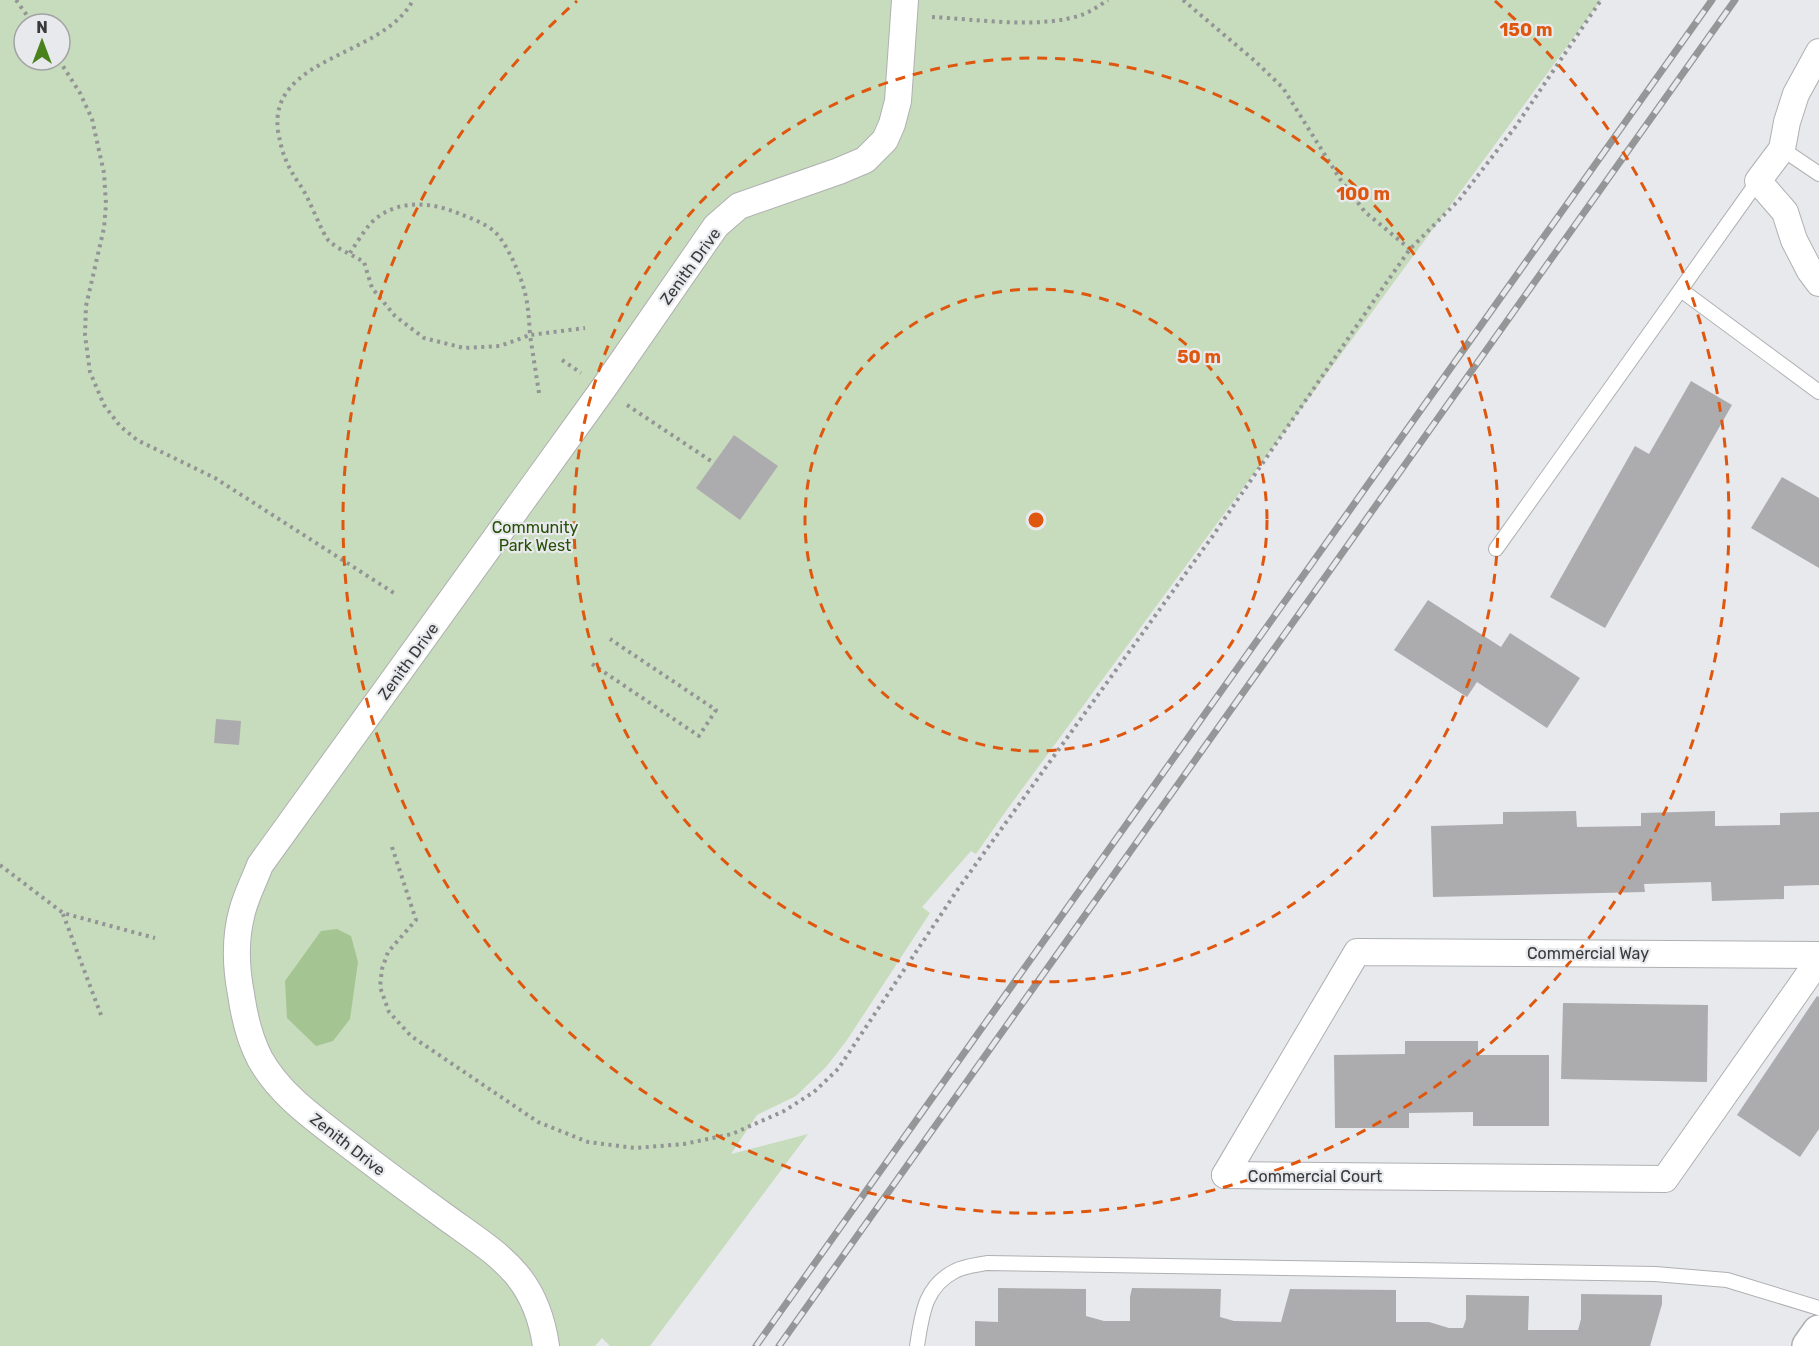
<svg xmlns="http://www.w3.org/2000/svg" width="1819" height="1346" font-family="Rubik,sans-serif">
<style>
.green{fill:#c7dcbc;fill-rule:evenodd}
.water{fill:#a4c492}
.building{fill:#acacaf}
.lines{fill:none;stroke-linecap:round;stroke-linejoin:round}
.lane-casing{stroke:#afb0b2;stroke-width:16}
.street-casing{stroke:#afb0b2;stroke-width:28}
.secondary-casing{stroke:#afb0b2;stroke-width:36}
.path{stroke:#939496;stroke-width:4;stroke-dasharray:3 4.5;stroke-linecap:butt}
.lane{stroke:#fff;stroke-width:14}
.street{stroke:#fff;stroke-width:26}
.secondary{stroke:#fff;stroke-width:33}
.rail-casing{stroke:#959698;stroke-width:7}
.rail{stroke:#e8e9ec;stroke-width:4.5;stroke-dasharray:14;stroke-linecap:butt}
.ring{fill:none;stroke:#df570e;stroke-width:3;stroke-dasharray:10 8}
.labels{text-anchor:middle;stroke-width:4.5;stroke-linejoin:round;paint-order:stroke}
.street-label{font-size:16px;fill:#38393a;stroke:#e8e9ec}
.park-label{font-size:16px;fill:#284f06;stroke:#e8e9ec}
.centre{fill:#df570e;stroke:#e8e9ec;stroke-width:3}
.ring-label{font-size:18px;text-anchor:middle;font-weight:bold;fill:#df570e;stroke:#e8e9ec;stroke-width:4.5;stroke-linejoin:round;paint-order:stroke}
</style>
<rect width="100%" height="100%" fill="#e8e9ec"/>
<path class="green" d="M0,0h1601l-595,811 -30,43 -5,-3 -49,56 8,6 -83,127 -21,27 -30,29 -39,19 -26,39 77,-20 -158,212h-40l-8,-8 -7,8h-595zM24,24h36v36h-36z"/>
<path class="water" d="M337,929l14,7 7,26 -8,57 -17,22 -17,5 -29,-28 -2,-37 36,-50z"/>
<g class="building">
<path d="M1691,381l41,24 -127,223 -55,-31 85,-151 14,8z"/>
<path d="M734,435l44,31 -38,54 -44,-32z"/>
<path d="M1782,477l37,21v70l-68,-40z"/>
<path d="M1428,600l73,47 9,-14 70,45 -33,50 -70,-46 -10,15 -73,-47z"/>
<path d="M216,719l25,2 -2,24 -25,-2z"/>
<path d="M1576,811l1,16 64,-1v-13l74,-2v15l65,-1v-12l39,-1v73l-35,1v13l-72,2 -1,-19 -67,2 1,8 -212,5 -2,-71 72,-2v-12z"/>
<path d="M1817,996l2,1v132l-19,28 -63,-42z"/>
<path d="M1563,1003l145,2 -1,77 -146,-3z"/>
<path d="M1405,1041h73v14h71v71h-76v-14l-64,1v15h-74l-1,-73 71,-1z"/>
<path d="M998,1288l88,1v27l18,5h26v-24l2,-9 89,1 -1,28 14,4 47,1 9,-33 106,1v32h33l20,6h14l3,-9v-24l63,1 -1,34h50l3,-11v-25l81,1v9l-12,42h-675v-25l23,1z"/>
</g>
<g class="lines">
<g class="lane-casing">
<g id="lane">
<path d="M1782,149l37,25"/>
<path d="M1681,290l138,102"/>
<path d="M1496,549l262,-368"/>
<path d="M917,1346c5,-31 7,-59 38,-75 9,-5 22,-6 32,-8l668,11 72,6 92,28"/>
</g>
</g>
<g class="street-casing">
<g id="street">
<path d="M1819,52l-23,42 -9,28 -5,27 -24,32 27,31 9,28 16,31 9,12"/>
<path d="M1225,1175l132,-223 462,3"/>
<path d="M1225,1175l440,4 154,-219"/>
<path d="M546,1346c-10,-70 -46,-90 -99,-128 -36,-26 -71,-52 -106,-79 -30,-23 -62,-46 -81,-80 -10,-19 -16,-44 -19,-65 -5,-26 -6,-56 1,-82 4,-16 12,-31 18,-47l343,-476 113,-163 23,-20 100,-35 26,-11 20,-20 7,-16 6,-23 7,-101"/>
</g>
</g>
<g class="secondary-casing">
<path id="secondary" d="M1809,1346l10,-14"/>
</g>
<g class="path">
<path d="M16,0l17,24"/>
<path d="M1183,0l72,61 28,27 57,91 25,33 45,37"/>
<path d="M932,17c45,2 109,13 152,-3 8,-3 16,-9 24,-14"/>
<path d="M59,60l21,33 12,26 12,54 2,31 -2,24 -18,78 -1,29 5,37 14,33 16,21 17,14 78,38 182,117"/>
<path d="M350,253c6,-9 13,-21 21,-30 24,-24 59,-22 89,-9 11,4 27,10 36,19 6,6 11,16 15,23 15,32 17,44 19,79l-30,11 -36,2 -40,-10 -29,-22 -23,-28 -8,-26c-11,-7 -25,-12 -35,-21 -6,-5 -20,-44 -29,-56 -13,-19 -18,-31 -22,-54 -10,-75 106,-74 135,-131"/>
<path d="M562,360l19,13"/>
<path d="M539,393l-9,-58 55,-7"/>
<path d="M627,405l84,56"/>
<path d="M592,664l107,72 17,-26 -106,-71"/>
<path d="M392,847l24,73 -28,32 -6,17 -2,18 9,25 22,24 127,86 50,20 47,6 49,-4 48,-10 52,-23 30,-19 24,-23 120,-180 254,-352 170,-248 28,-40 49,-49 57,-74 85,-126"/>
<path d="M0,865l63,48 92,25"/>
<path d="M63,914l38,101"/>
</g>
<use href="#lane" class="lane"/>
<use href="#street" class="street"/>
<use href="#secondary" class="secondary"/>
<g class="rail-casing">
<g id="rail">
<path d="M756,1346l956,-1346"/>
<path d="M779,1346l956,-1346"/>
</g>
</g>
<use href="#rail" class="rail"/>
</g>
<g class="ring">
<circle cx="1036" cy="520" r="231"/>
<circle cx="1036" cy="520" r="462"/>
<path d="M1495 1A693 693 0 1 1 577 1"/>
</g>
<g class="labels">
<g class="street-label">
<text transform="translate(690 266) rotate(-54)" y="6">Zenith Drive</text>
<text transform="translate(408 661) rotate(-54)" y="6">Zenith Drive</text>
<text x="1588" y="959">Commercial Way</text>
<text transform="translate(348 1144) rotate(38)" y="6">Zenith Drive</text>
<text x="1315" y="1182">Commercial Court</text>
</g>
<g class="park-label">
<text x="535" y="533">Community<tspan x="535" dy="18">Park West</tspan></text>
</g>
</g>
<circle cx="1036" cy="520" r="9" class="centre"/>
<g class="ring-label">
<text x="1526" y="36">150 m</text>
<text x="1363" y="200">100 m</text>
<text x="1199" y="363">50 m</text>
</g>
<g transform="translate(42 42)"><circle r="28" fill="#e8e9ec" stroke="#a2a3a5" stroke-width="1.5"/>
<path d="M0-4.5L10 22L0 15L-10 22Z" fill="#49821c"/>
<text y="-9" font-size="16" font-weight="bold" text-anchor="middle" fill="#38393a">N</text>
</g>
</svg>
